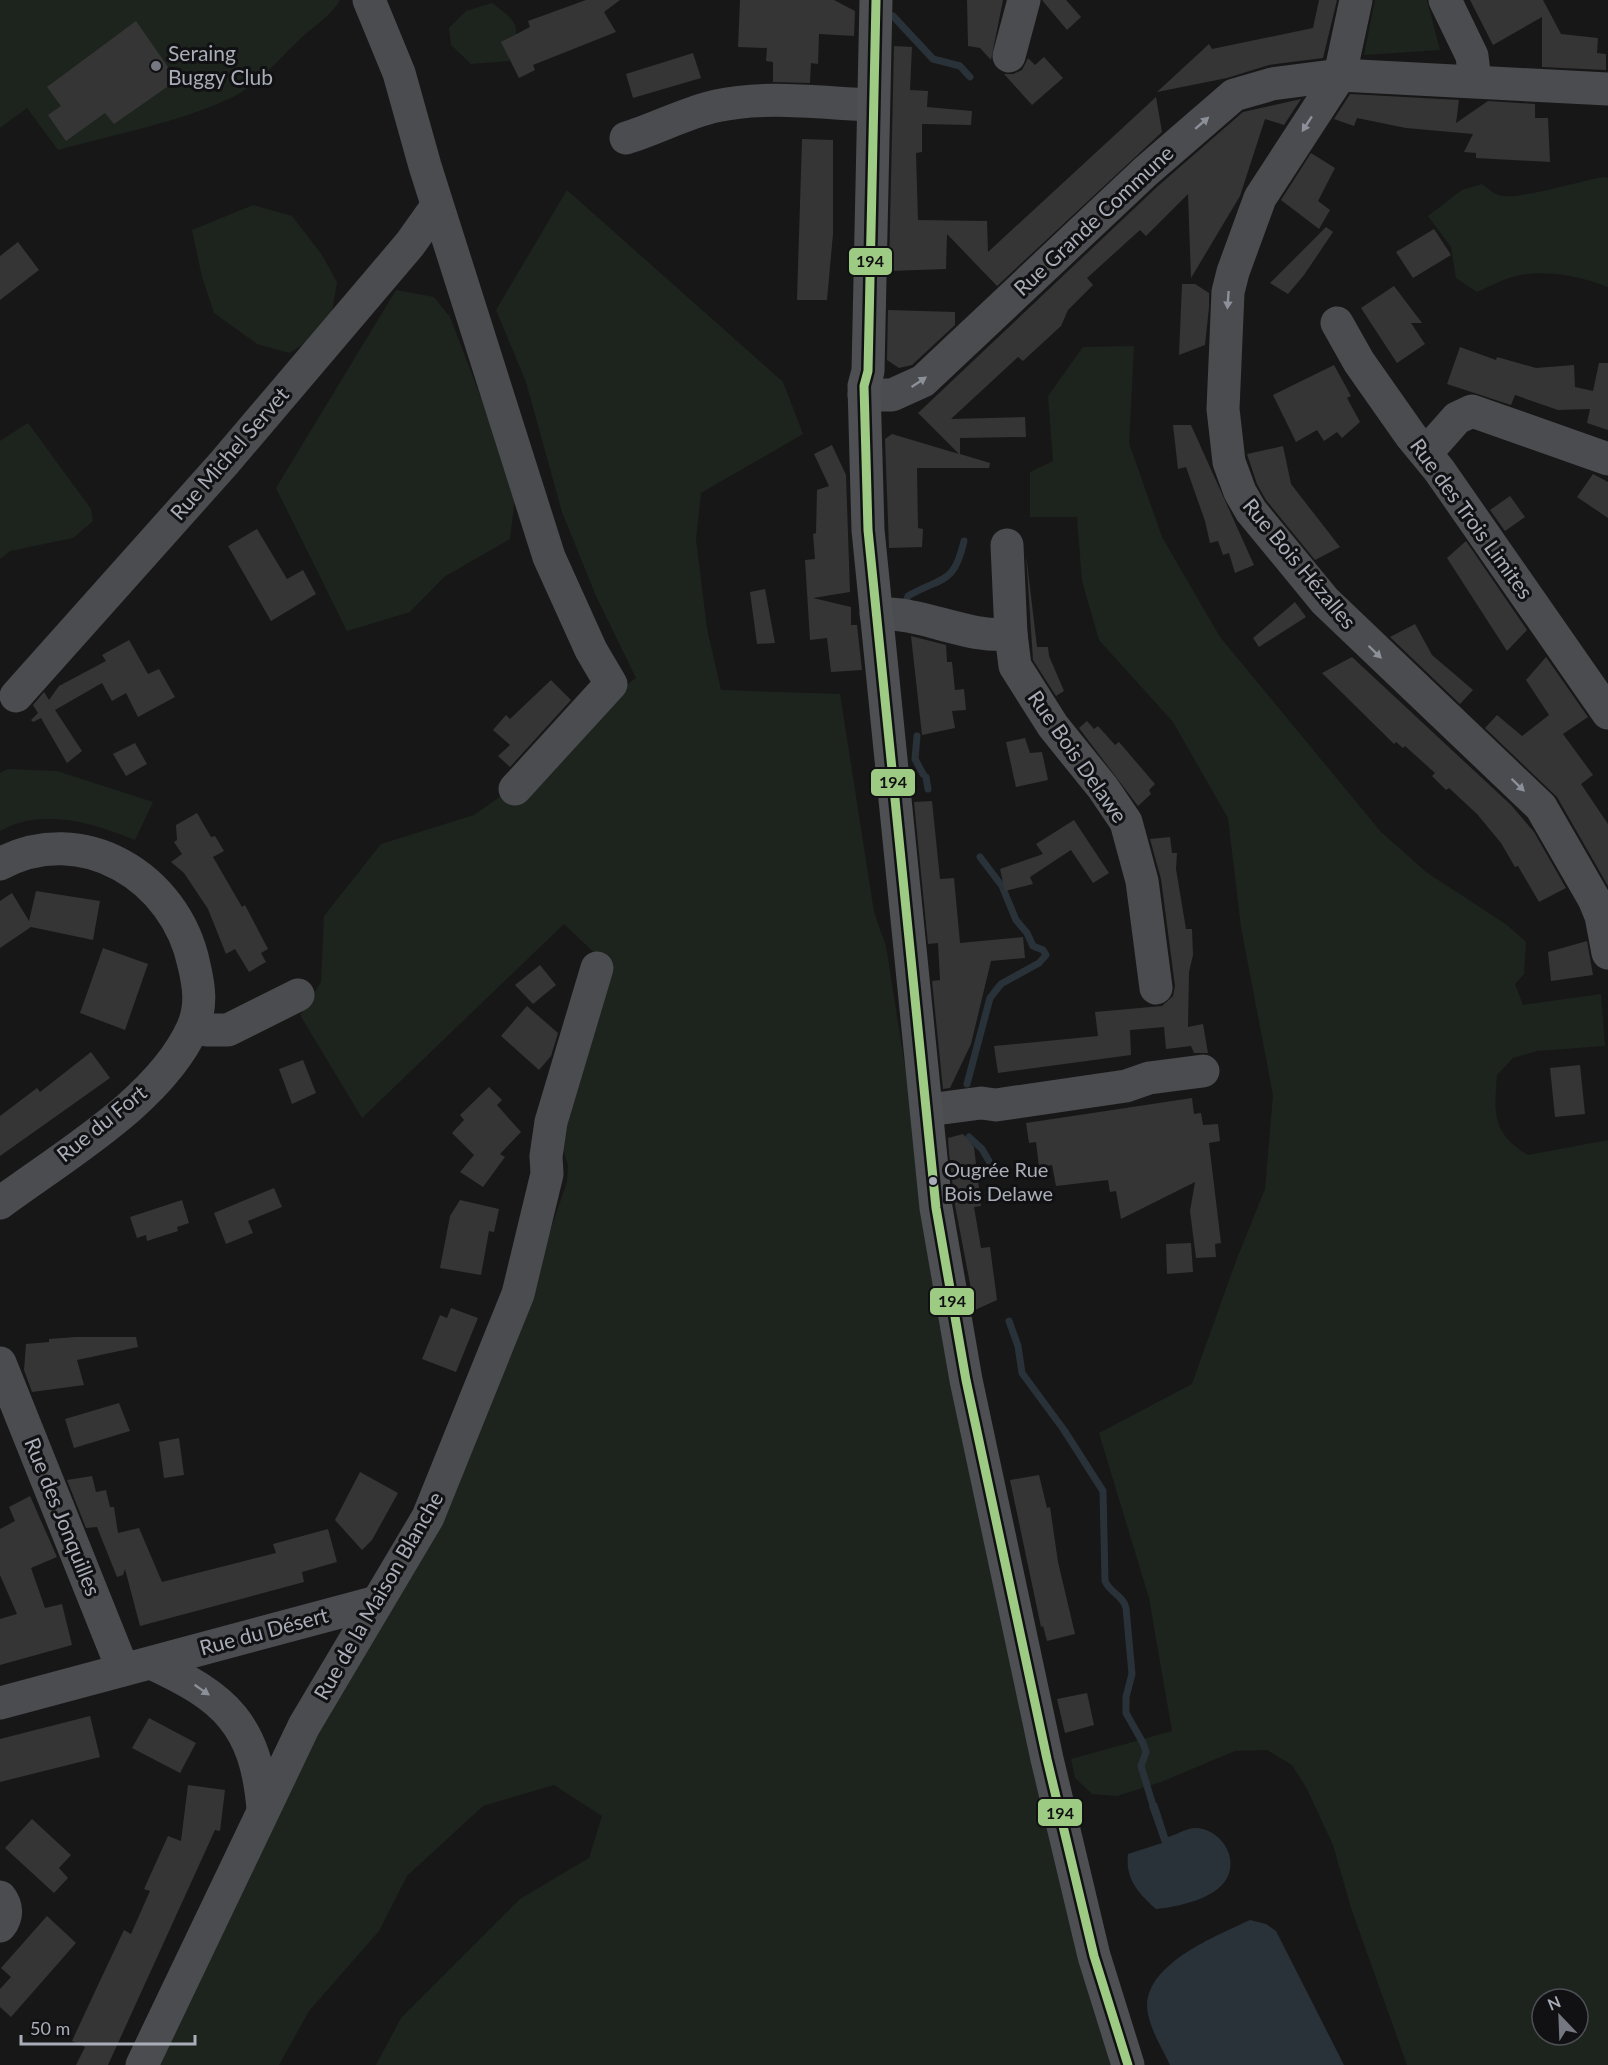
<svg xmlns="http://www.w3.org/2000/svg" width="1608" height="2065" font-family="Lato,sans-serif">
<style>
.green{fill:#1d241e;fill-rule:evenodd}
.water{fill:#2a3239}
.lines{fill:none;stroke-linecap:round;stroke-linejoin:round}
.stream{stroke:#2a3239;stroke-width:7}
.building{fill:#353536}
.minor{stroke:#4b4c50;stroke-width:33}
.major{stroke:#4d4f52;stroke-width:33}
.bus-1-casing{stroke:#111113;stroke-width:14}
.bus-1{stroke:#9ecb84;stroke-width:9}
.oneway{fill:#8c9099}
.poi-dot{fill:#757880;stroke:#111113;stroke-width:2}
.bus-dot{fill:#a8adb8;stroke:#111113;stroke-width:2}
.labels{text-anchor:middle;stroke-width:6;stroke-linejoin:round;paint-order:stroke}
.bus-label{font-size:20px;fill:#a8adb8;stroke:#111113;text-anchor:start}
.poi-label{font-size:21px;fill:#a8adb8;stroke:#111113;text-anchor:start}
.street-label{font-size:21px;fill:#a8adb8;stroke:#111113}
.line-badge{stroke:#111113;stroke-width:2}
.pale-badge-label{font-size:16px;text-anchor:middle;font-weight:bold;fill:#111}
</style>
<rect width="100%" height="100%" fill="#171717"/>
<g class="green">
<path d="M0,0h340c-10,17 -25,25 -39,38 -21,20 -43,47 -70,60 -54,25 -116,36 -173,52l-31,-42 -27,20z"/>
<path d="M1375,0h52l13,50 -76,5z"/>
<path d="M492,3c30,22 27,23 17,58l-38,3 -20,-19 -2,-17 17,-17z"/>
<path d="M1604,177l4,1v109c-28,-11 -62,-18 -92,-11 -13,3 -27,11 -39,16l-21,-14 -5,-31 -23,-31 34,-26 20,-6c5,4 11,9 16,11 16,7 84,-15 106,-18z"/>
<path d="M567,190l216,192 20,52 -102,59 -5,46 11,90 14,61 119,4 34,218 12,34 28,178 202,941h-740l25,-47 119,-119 69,-41 13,-42 -48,-31 -71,21 -76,70 -28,55 -70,80 -30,54h-124l370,-762 42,-121 1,-17 -11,-33 47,-170 -40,-38 -202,194 -62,-103 21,-33 3,-66 57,-72 93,-29 34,-24 98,-91 30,-22 -40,-82 -34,-84 -36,-130 -30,-72z"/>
<path d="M253,205l39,11 30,39 15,27 -5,30 -21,28 -22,13 -32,-9 -43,-31 -12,-36 -10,-47z"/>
<path d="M396,290l38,7 16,20 66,172 -6,50 -66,38 -34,35 -63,19 -71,-143z"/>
<path d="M1134,346l-5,97 33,94 58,100 161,195 45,40 81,53 19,17 -2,32 -9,10 8,21 78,-11 4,52 -68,5 -24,7 -16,17c-3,39 -5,58 31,80l80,-15v925h-201l-56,-157 -18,-63 -26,-56 -15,-24 -25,-15 -32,1 -74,31 -44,14 -25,-2 -17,-16 -4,-19 101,-28 -23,-133 -50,-165 93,-49 44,-123 29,-72 8,-94 -32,-168 -13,-109 -55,-96 -74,-82 -17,-59 -5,-64h-47v-45l23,-11 -5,-65 35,-49zM1542,1999h36v36h-36z"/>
<path d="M28,423l63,86 2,12 -20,17 -63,13 -10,8v-118z"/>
<path d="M8,769l49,2 96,31 -18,38c-43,-17 -92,-33 -135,-9v-58z"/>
</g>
<g class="water">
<path d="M1157,1803l11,34c8,-2 19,-9 27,-9 24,0 44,28 32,50 -11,21 -50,29 -71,31 -17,-15 -31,-30 -28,-55l34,-11 -13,-37z"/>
<path d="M1250,1920l16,4 10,7 68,134h-174c-7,-15 -17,-31 -21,-47 -15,-50 65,-81 101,-98z"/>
</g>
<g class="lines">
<g class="stream">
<path d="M893,16l40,43 27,7 10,11"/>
<path d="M905,605l3,-9c35,-20 46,-11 56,-55"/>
<path d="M917,736l-2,23 8,15"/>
<path d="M926,777l2,12"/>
<path d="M967,1084l23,-86 11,-14 38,-21 7,-8 -3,-5 -10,-4 -6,-13 -11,-13 -14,-34 -22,-29"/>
<path d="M969,1137l13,12 7,12"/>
<path d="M1009,1321l9,25 4,27 42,57 39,61 2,90c5,12 18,14 21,27l6,66 -6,23v16l17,30 3,9 -5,14 14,46"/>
</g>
</g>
<g class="building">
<path d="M586,0h34l-16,12 12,20 -83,33 2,5 -16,8 -18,-36 29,-15 -2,-6z"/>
<path d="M740,0h94l21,11 -1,25 -35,-2 -1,30 -7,-1 -1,20 -37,-1v-20l-7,-1 1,-13 -29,-1z"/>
<path d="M967,0h36l-12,60 -11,-12 -12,-2z"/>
<path d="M1042,0h24l15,17 -14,13z"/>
<path d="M1319,0h18l-14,58 -54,7 -42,13 -70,14 52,-48 3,5 101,-21z"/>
<path d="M1470,0h73l18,34 37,4 -1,15 9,1v16l-64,-3v-50l-49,28z"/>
<path d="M136,21l41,59 -63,44 -9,-11 -39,28 -18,-26 13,-9 -14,-19z"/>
<path d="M894,46l18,1 -2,43 18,1 -1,16 45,4 -1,14 -49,-1v28l-6,1 2,67 69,1 1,31 168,-155 6,35 -165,154 -50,-52 -1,35 -57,2z"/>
<path d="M693,53l8,25 -68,20 -7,-24z"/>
<path d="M1044,57l19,21 -31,27 -28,-31h9l9,-4 6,-12 7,7z"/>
<path d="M1350,94l109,6 -3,23 32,-22 47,3v14h13l2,44 -74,-4v-5l-12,-1 9,-18 -67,-6 -49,-10 -3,8 -20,-7z"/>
<path d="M1301,99l-17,26 -19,-6 -25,77 -49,82 -3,-84 -42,42 -6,-6 -53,48 6,7 -25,25 -7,16 -38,35 -5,-4 -67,62 74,-2 1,20 -66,1v16l30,9 -1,5h-72l1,60 5,1 -1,18 -33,1 -4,-109 7,-5 67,20 -41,-41 240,-227 85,-74z"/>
<path d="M802,139l31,1v94l-6,66h-30z"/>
<path d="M1311,153l24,15 -17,33 12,9 -11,19 -38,-29z"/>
<path d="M1326,227l7,5 -29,43 -16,19 -18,-11z"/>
<path d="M1434,229l17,26 -38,23 -17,-26z"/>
<path d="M18,242l21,28 -39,30v-44z"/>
<path d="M1182,284h13l14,9v14l-4,38 -26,10z"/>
<path d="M1394,286l28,37h-11l14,21 -28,19 -36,-55z"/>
<path d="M888,310l67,2v13l-43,40 -13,3 -12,-8z"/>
<path d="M1460,347l36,13 1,-3 39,11 38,-3 1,22 18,4 6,-28h9v67l-21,-7 3,-14 -32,1 -43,-15 -4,10 -64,-21z"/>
<path d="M1334,365l17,31 -4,2 13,24 -18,16 -5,-6 -13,9 -7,-11 -21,12 -23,-47z"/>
<path d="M1173,425h18l63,140 -19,8 -6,-20 -6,2 -5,-14 -8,2 -5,-22 -19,-54 -8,2z"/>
<path d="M832,445l14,30 4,117 -37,6 38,9v18h6l5,45 -31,2 -4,-34 -17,2 -5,-80 10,-1 -2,-25 3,-1 1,-43 12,-4 -15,-32z"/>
<path d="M1283,446l8,38 49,63 -25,13 -49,-60 -9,-16 -10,-30z"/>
<path d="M1593,474l15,8v36l-31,-21z"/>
<path d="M1510,496l15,21 -20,14 -15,-21z"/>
<path d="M257,529l30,50 16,-9 13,24 -45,27 -43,-75z"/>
<path d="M1466,541l61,89 -20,21 -60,-93z"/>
<path d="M1026,554l11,93h11l1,9 15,35 -8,5 -23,-36z"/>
<path d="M765,589l10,54 -18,1 -7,-52z"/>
<path d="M1295,602l11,15 -47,30 -6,-9z"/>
<path d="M1415,624l17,31 41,35 -13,14 -70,-67z"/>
<path d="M911,636l35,9 1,17h5l3,28 9,-1 2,21 -14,1 3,17 -33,7z"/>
<path d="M129,640l19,34 11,-5 16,28 -37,20 -12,-24 -14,8 -10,-18 -47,27 27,41 -15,12 -26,-45 -8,4 -2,-2 7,-7 -5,-8 11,-13 5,8 10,-14 47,-25 -4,-6z"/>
<path d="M1352,657l159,148 23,27 32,56 -27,14 -21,-36 -3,1 -14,-24 -24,-29 -28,-26 -3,2 -14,-14 3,-3 -30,-27 -2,2 -7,-6 -2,2 -72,-71z"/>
<path d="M1546,657l42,60 -25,17 30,41 -12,9 27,40v62l-51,-89 -72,-69 12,-13 25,21 27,-21 -23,-35z"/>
<path d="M551,680l20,20 -61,67 -12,-11 12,-11 -17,-15 13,-15 4,4z"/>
<path d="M1087,721l7,8 4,-3 17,19 4,-3 36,42 -6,6 2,4 -13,12 -59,-78z"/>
<path d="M1025,738l5,15 12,-1 6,28 -32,7 -10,-45z"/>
<path d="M135,743l12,21 -21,12 -13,-22z"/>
<path d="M932,801l8,78 14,-1 6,65 63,-6 2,21 -34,3 -20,83 -21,44 -7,1 -11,-108 8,-1 -2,-37 -10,1 -14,-142z"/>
<path d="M197,813l14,24 4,-1 9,15 -11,6 29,50 3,-2 23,44 -7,4 5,9 -17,10 -14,-23 -9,5 -18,-45 -24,-36 -13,-11 11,-8 -8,-12 3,-2 -1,-15z"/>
<path d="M1074,820l35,53 -16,10 -22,-33 -41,27 3,7 -28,7 -5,-22 43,-15 -7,-10z"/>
<path d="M1170,837l2,16h5l-1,16 10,60h6l1,26 -4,17 -1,55 15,-3 5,29h-14l-3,-7 -25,3 -2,-22 -34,3 1,25 -133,18 -4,-27 104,-10 -3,-24 67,-6 11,-10 2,-10 -14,-107 -11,-40z"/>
<path d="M36,891l64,10 -7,39 -62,-13 -31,21v-47l12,-8 17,28z"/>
<path d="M1587,941l6,34 -42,6 -3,-29z"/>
<path d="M103,948l45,16 -23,66 -45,-17z"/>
<path d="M540,965l16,20 -23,19 -18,-19z"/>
<path d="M527,1006l31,27 -7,23 -12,14 -38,-34z"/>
<path d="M91,1052l19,26 -110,78v-40l37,-28 3,4z"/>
<path d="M303,1060l13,33 -24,11 -13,-35z"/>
<path d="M1580,1065l5,49 -30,3 -5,-49z"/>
<path d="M489,1087l13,13 -5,5 24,27 -21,22 5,3 -22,30 -23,-15 14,-17 -22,-22 12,-13 -4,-5z"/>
<path d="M1192,1098l2,16 7,-1 2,12 15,-1 2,17 -11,2 12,100 -6,1 1,13 -20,1 -6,-47 5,-29 -74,37 -5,-28 -6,1 -2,-12 -52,6 -4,-21 -13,2 -3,-25 -7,1 -3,-20z"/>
<path d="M963,1134l11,13 7,59 -7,1 7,41 9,-1 7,53 -22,10 -20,-105 -6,-52 -1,-15z"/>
<path d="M274,1188l8,19 -34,14 5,12 -27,11 -12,-31z"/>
<path d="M182,1200l7,23 -12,4 1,4 -31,10 -1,-6 -9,3 -7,-21z"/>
<path d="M460,1200l39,9 -5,23 -5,-1 -8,44 -41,-7 10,-52z"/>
<path d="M1191,1243l2,29 -26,2 -1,-30z"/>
<path d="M451,1308l27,10 -22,54 -34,-13 18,-44 7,3z"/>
<path d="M76,1337h60l2,10 -61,13 7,25 -52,7 -8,-22 2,-26 23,-2v-3z"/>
<path d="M119,1403l11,28 -56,17 -9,-29z"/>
<path d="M179,1438l5,37 -20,3 -5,-36z"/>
<path d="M360,1472l38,21 -26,47 -10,10 -27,-30z"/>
<path d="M1039,1475l8,33 3,-1 8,55 17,72 -28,7 -4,-15 -2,1 -31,-147z"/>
<path d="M92,1476l4,16 10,-2 4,17h4l4,26 21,-5 23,54 114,-29 -3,-9 55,-15 9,33 -35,10 2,10 -164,44 -15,-57 -2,6 -6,2 -20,-50 -11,1 -19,-48z"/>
<path d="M30,1496l27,61 -26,11 14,40 17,-4 10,41 -72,20v-46l17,-5 -17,-39v-46l15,-8 -6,-14z"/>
<path d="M1087,1693l7,32 -29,8 -8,-34z"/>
<path d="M90,1716l10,41 -100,25v-43z"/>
<path d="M149,1718l47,25 -16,30 -48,-25z"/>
<path d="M188,1785l37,5 -5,41 -5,-1 -107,235h-32l9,-18 -13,-6 26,-56 26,-55 7,4 19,-43 -6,-2 24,-53 13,5z"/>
<path d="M32,1819l39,36 -12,13 9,10 -14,15 -49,-45z"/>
<path d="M47,1916l29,27 -65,74 -11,-10v-18l11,-12 -10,-9z"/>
</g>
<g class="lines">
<g class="minor">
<path d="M369,0l30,73 26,93 124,391 42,93 20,34 -96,105"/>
<path d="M1356,0l-16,75 -80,123 -27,74 -5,20 -5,117 6,53 11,30 11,19 74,90 216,206 53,92 7,17 7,37"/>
<path d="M1445,0l27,56 3,25"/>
<path d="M1009,56l15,-56"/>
<path d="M626,138c30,-9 59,-25 90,-32 50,-11 105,-3 156,-1"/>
<path d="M1337,323l22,39 52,74 28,34 169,243"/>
<path d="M864,395h28l31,-14 222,-209 89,-77 38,-11 68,-9 268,14"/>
<path d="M1426,453l31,-35 15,-7 136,48"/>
<path d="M1007,545l4,89 4,32 38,60 50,62 23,34 16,59 14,107"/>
<path d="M876,614c46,-3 90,25 135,20"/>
<path d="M16,696l208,-233 186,-219 27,-38"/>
<path d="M0,864c82,-44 176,13 194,101 5,21 8,41 -1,62 -32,73 -130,129 -193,176"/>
<path d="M194,1025l13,5h21l70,-35"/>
<path d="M928,1110l53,-7 15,2 130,-19 23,-8 54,-7"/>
<path d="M0,1363l123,307"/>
<path d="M151,1663c74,34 105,61 112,146"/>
<path d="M0,1703l377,-101"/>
<path d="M0,1897c7,9 8,19 0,29"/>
<path d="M142,2065l162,-339 124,-209 90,-223 29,-120 -1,-18 5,-34 46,-154"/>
</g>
<path class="major" d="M876,0l-8,371 -4,15 4,144 68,678 30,172 81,379 47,197 34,109"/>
<g class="bus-1-casing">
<path id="bus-1" d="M876,0l-8,371 -4,15 4,144 68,678 30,172 81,379 47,197 34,109"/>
</g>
<use href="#bus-1" class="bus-1"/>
</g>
<defs><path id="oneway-solid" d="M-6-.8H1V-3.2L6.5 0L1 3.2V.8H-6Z" transform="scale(1.5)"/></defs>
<g class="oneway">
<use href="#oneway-solid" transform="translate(1202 123) rotate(-41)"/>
<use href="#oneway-solid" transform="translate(1307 124) rotate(123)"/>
<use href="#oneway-solid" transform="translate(1228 300) rotate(94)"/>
<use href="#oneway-solid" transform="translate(919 382) rotate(-34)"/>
<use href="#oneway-solid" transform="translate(1375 652) rotate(44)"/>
<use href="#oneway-solid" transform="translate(1518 785) rotate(44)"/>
<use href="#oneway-solid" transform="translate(202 1690) rotate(35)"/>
</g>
<circle class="poi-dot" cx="156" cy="66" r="6"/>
<circle class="bus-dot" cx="933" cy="1181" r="5"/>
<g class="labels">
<g class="bus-label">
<text x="944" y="1177">Ougrée Rue<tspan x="944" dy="24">Bois Delawe</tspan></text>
</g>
<g class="poi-label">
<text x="168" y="61">Seraing<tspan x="168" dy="24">Buggy Club</tspan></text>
</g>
<g class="street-label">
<text transform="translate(1094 221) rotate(-43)" y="7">Rue Grande Commune</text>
<text transform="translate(230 454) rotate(-49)" y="7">Rue Michel Servet</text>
<text transform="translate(1471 519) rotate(54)" y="7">Rue des Trois Limites</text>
<text transform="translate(1299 564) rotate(50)" y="7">Rue Bois Hézalles</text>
<text transform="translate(1077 757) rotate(55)" y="7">Rue Bois Delawe</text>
<text transform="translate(102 1124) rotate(-39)" y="7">Rue du Fort</text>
<text transform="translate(62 1517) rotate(68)" y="7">Rue des Jonquilles</text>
<text transform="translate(379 1596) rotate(-60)" y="7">Rue de la Maison Blanche</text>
<text transform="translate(264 1632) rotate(-15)" y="7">Rue du Désert</text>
</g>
</g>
<g class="line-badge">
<rect x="848" y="247" width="45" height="29" rx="6" fill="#9ecb84"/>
<rect x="870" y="768" width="46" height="29" rx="6" fill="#9ecb84"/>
<rect x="929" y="1287" width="46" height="29" rx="6" fill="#9ecb84"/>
<rect x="1037" y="1798" width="46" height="29" rx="6" fill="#9ecb84"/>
</g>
<g class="pale-badge-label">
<text x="870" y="267">194</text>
<text x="893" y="788">194</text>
<text x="952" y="1307">194</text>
<text x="1060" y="1819">194</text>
</g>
<g transform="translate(1560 2017) rotate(337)"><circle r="28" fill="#111113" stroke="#4d4f55" stroke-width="1.5"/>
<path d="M0-4.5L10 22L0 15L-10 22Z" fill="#757880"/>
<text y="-9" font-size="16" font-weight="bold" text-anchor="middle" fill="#a8adb8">N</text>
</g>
<path d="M21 2035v9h174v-9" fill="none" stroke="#a8adb8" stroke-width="3"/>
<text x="30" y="2035" font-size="18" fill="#a8adb8" stroke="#111113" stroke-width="4.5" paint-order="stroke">50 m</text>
</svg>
